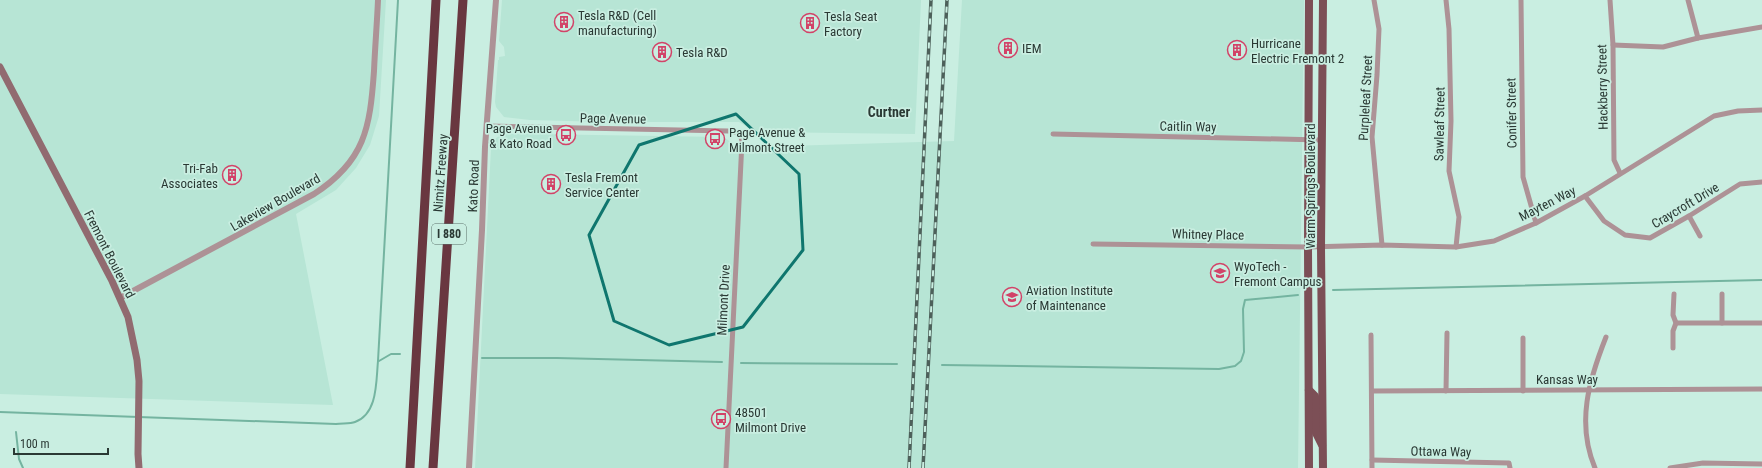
<svg xmlns="http://www.w3.org/2000/svg" width="1762" height="468" font-family="'Roboto Condensed',sans-serif">
<style>
.built{fill:#b7e5d5}
.lines{fill:none;stroke-linecap:round;stroke-linejoin:round}
.stream{stroke:#74b4a0;stroke-width:2}
.minor{stroke:#ad9296;stroke-width:5}
.tertiary{stroke:#ad9296;stroke-width:6}
.secondary{stroke:#916b70;stroke-width:7}
.primary{stroke:#7c4f56;stroke-width:8}
.motorway{stroke:#693740;stroke-width:9}
.rail-casing{stroke:#4d605a;stroke-width:3.5}
.rail{stroke:#c9eee1;stroke-width:2;stroke-dasharray:6;stroke-linecap:butt}
.marked{fill:none;stroke:#0f766e;stroke-width:3;stroke-linejoin:round}
.labels{text-anchor:middle;stroke-width:3.5;stroke-linejoin:round;paint-order:stroke}
.shield{fill:#c9eee1;stroke:#5a6f68;stroke-width:1}
.shield-label{font-size:12px;font-weight:bold;fill:#2a3934}
.poi-label{font-size:13px;fill:#2a3934;stroke:#c9eee1;text-anchor:start}
.street-label{font-size:13px;fill:#2a3934;stroke:#c9eee1}
.neighbourhood-label{font-size:14px;font-weight:bold;fill:#2a3934;stroke:#c9eee1}
</style>
<rect width="100%" height="100%" fill="#c9eee1"/>
<g class="built">
<path d="M0,0h386l-7,116 -9,29 -14,23 -20,22 -40,24 37,191 -333,-11z"/>
<path d="M502,0h419l-6,134 -159,-2 -17,-10h-134l-75,-2 -26,-3 -8,-10 -1,-5 3,-42h1v-3l6,-1 -1,-9 -5,-6z"/>
<path d="M962,0h342l-6,468h-823l16,-320 5,-10 7,-4h29l190,3 6,3 4,4 2,8h13l1,-3 4,-2 202,-6z"/>
</g>
<g class="lines">
<g class="stream">
<path d="M1333,290l429,-10"/>
<path d="M482,358h75l165,4"/>
<path d="M379,361l12,-7h9"/>
<path d="M741,363l156,1"/>
<path d="M942,365l277,4 16,-3 6,-5 3,-9 -1,-43 2,-9 53,-5"/>
<path d="M0,412l336,12c6,-1 14,0 19,-2 23,-8 21,-41 23,-61l20,-361"/>
<path d="M16,432l3,27 4,9"/>
</g>
<g class="minor">
<path d="M1374,0l5,29 -2,46 -5,62 10,108"/>
<path d="M1446,0l3,29 2,92 -2,50 10,46 -3,30"/>
<path d="M1521,0l2,177 13,46"/>
<path d="M1610,0l3,45 1,115 6,13"/>
<path d="M1688,0l10,38"/>
<path d="M1613,45l50,2 35,-9 64,-11"/>
<path d="M487,126l241,5c7,0 12,2 14,10l-16,327"/>
<path d="M1053,134l268,6"/>
<path d="M1585,196l19,25 21,14 25,3 39,-22 51,-32 22,-2"/>
<path d="M1689,216l11,20"/>
<path d="M1093,244l215,3 74,-2 74,2 38,-6 42,-18 49,-27 129,-80 24,-5 24,-1"/>
<path d="M1722,294v29"/>
<path d="M1676,323h86"/>
<path d="M1371,335l1,133"/>
<path d="M1673,348v-17l3,-8 -3,-8 1,-21"/>
<path d="M1372,391l390,-2"/>
<path d="M1446,391l1,-58"/>
<path d="M1523,391v-53"/>
<path d="M1372,460l137,3 1,5"/>
<path d="M1595,468c-19,-45 -6,-88 11,-131"/>
<path d="M1670,468l33,-5 59,1"/>
</g>
<g class="tertiary">
<path d="M120,298l194,-104c51,-33 56,-66 60,-123 1,-24 3,-47 4,-71"/>
<path d="M469,468l13,-238 3,-83 11,-147"/>
</g>
<path class="secondary" d="M0,67l112,214 16,36 9,43 2,21 -1,73 1,14"/>
<g class="primary">
<path d="M1323,0l-2,247 2,221"/>
<path d="M1309,390l6,6 1,37 6,12"/>
<path d="M1309,468l-1,-221 1,-247"/>
</g>
<g class="motorway">
<path d="M410,468l26,-468"/>
<path d="M433,468l30,-468"/>
</g>
<g class="rail-casing">
<g id="rail">
<path d="M909,468l22,-468"/>
<path d="M923,468l24,-468"/>
</g>
</g>
<use href="#rail" class="rail"/>
</g>
<path class="marked" d="M736,114l63,60 4,76 -60,77 -74,18 -55,-24 -25,-86 50,-90z"/>
<defs>
<g id="building-ring" transform="scale(1)"><circle r="9.5" fill="#c9eee1" stroke="#d24368" stroke-width="1.5"/><path d="M-4-6H4V6H1V3H-1V6H-4ZM-2.5-4.3h1.7v1.8h-1.7ZM.8-4.3h1.7v1.8H.8ZM-2.5-1h1.7V.8h-1.7ZM.8-1h1.7V.8H.8Z" fill="#d24368"/></g>
<g id="bus-ring" transform="scale(1)"><circle r="9.5" fill="#c9eee1" stroke="#d24368" stroke-width="1.5"/><path d="M-5-6H5V4H4V6H2V4H-2V6H-4V4H-5ZM-3.5-4V0h7V-4ZM-3.5 1.2v1.5H-2V1.2ZM2 1.2v1.5H3.5V1.2Z" fill="#d24368"/></g>
<g id="school-ring" transform="scale(1)"><circle r="9.5" fill="#c9eee1" stroke="#d24368" stroke-width="1.5"/><path d="M0-5L7-2L0 1L-7-2ZM-4 1L0 2.5L4 1V4Q0 6-4 4Z" fill="#d24368"/></g>
<g id="university-ring" transform="scale(1)"><circle r="9.5" fill="#c9eee1" stroke="#d24368" stroke-width="1.5"/><path d="M0-5L7-2L0 1L-7-2ZM-4 1L0 2.5L4 1V4Q0 6-4 4Z" fill="#d24368"/></g>
</defs>
<g fill-rule="evenodd">
<use href="#building-ring" x="564" y="22"/>
<use href="#building-ring" x="810" y="23"/>
<use href="#building-ring" x="1008" y="48"/>
<use href="#building-ring" x="1237" y="50"/>
<use href="#building-ring" x="662" y="52"/>
<use href="#bus-ring" x="566" y="135"/>
<use href="#bus-ring" x="715" y="139"/>
<use href="#building-ring" x="232" y="175"/>
<use href="#building-ring" x="551" y="184"/>
<use href="#school-ring" x="1220" y="273"/>
<use href="#university-ring" x="1012" y="297"/>
<use href="#bus-ring" x="721" y="419"/>
</g>
<g class="labels">
<rect class="shield" x="432" y="224" width="34" height="20" rx="3"/>
<g class="shield-label">
<text x="449" y="238">I 880</text>
</g>
<g class="poi-label">
<text x="578" y="20">Tesla R&amp;D (Cell<tspan x="578" dy="15">manufacturing)</tspan></text>
<text x="824" y="21">Tesla Seat<tspan x="824" dy="15">Factory</tspan></text>
<text x="1251" y="48">Hurricane<tspan x="1251" dy="15">Electric Fremont 2</tspan></text>
<text x="1022" y="53">IEM</text>
<text x="676" y="57">Tesla R&amp;D</text>
<text x="552" y="133" text-anchor="end">Page Avenue<tspan x="552" dy="15">&amp; Kato Road</tspan></text>
<text x="729" y="137">Page Avenue &amp;<tspan x="729" dy="15">Milmont Street</tspan></text>
<text x="218" y="173" text-anchor="end">Tri-Fab<tspan x="218" dy="15">Associates</tspan></text>
<text x="565" y="182">Tesla Fremont<tspan x="565" dy="15">Service Center</tspan></text>
<text x="1234" y="271">WyoTech -<tspan x="1234" dy="15">Fremont Campus</tspan></text>
<text x="1026" y="295">Aviation Institute<tspan x="1026" dy="15">of Maintenance</tspan></text>
<text x="735" y="417">48501<tspan x="735" dy="15">Milmont Drive</tspan></text>
</g>
<g class="street-label">
<text transform="translate(1602 87) rotate(-91)" y="5">Hackberry Street</text>
<text transform="translate(1365 98) rotate(-87)" y="5">Purpleleaf Street</text>
<text transform="translate(1511 113) rotate(-91)" y="5">Conifer Street</text>
<text transform="translate(613 118) rotate(1)" y="5">Page Avenue</text>
<text transform="translate(1439 124) rotate(-89)" y="5">Sawleaf Street</text>
<text transform="translate(1188 126) rotate(1)" y="5">Caitlin Way</text>
<text transform="translate(440 173) rotate(-86)" y="5">Nimitz Freeway</text>
<text transform="translate(473 186) rotate(-88)" y="5">Kato Road</text>
<text transform="translate(1310 186) rotate(-90)" y="5">Warm Springs Boulevard</text>
<text transform="translate(275 202) rotate(-30)" y="5">Lakeview Boulevard</text>
<text transform="translate(1547 203) rotate(-27)" y="5">Mayten Way</text>
<text transform="translate(1685 205) rotate(-31)" y="5">Craycroft Drive</text>
<text transform="translate(1208 234) rotate(1)" y="5">Whitney Place</text>
<text transform="translate(110 254) rotate(63)" y="5">Fremont Boulevard</text>
<text transform="translate(723 300) rotate(-87)" y="5">Milmont Drive</text>
<text x="1567" y="384">Kansas Way</text>
<text transform="translate(1441 451) rotate(1)" y="5">Ottawa Way</text>
</g>
<g class="neighbourhood-label">
<text x="889" y="117">Curtner</text>
</g>
</g>
<path d="M14 448v6h94v-6" fill="none" stroke="#2a3934" stroke-width="2"/>
<text x="20" y="448" font-size="12" fill="#2a3934" stroke="#c9eee1" stroke-width="3" paint-order="stroke">100 m</text>
</svg>
